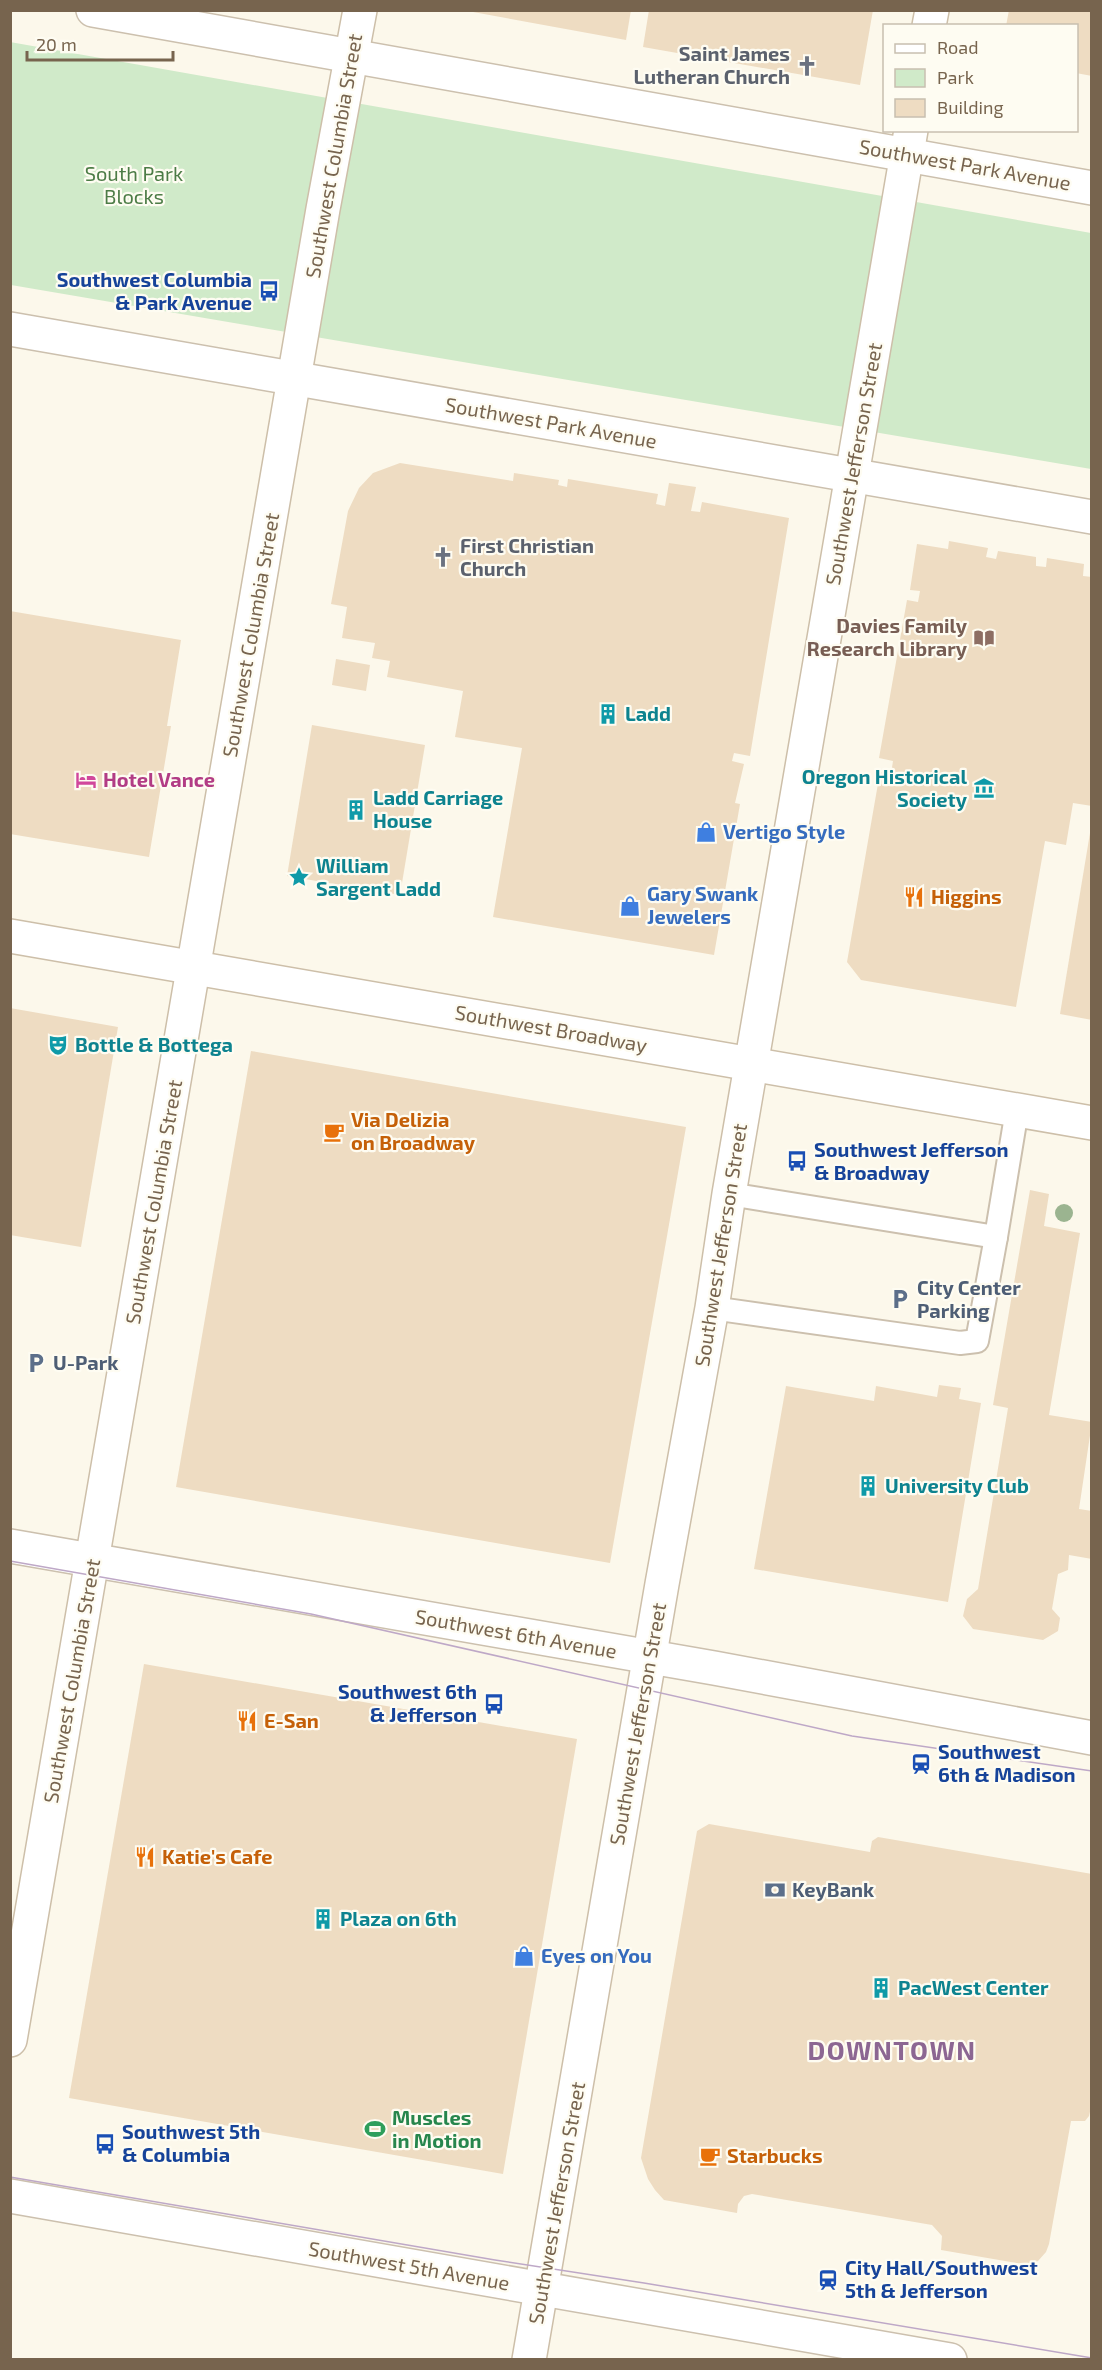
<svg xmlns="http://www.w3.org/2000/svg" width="1102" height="2370" font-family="'Exo 2',sans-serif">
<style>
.green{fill:#d0eac9}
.building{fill:#eedcc2}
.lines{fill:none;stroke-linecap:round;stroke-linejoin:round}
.service-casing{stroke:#ccc0ae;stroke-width:26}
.minor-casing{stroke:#ccc0ae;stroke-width:36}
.tertiary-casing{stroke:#ccc0ae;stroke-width:36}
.secondary-casing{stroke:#cdbfa9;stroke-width:36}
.service{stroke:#fff;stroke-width:22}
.minor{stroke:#fff;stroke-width:33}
.tertiary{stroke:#fff;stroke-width:33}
.secondary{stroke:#fff;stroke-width:33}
.tram{stroke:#bea8c7;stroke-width:1.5}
.tree{fill:#9bb490}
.labels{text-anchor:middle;stroke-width:4.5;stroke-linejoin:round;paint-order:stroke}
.worship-label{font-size:20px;font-weight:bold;fill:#5b616d;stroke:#fefcf2;text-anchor:end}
.street-label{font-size:20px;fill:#77644e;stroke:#fefcf2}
.park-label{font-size:20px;fill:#4c7c46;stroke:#fefcf2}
.transit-label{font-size:20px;font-weight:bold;fill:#164399;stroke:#fefcf2;text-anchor:start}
.education-label{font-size:20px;font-weight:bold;fill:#785e54;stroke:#fefcf2;text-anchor:end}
.culture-label{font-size:20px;font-weight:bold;fill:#0d838f;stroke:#fefcf2;text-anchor:start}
.hotel-label{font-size:20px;font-weight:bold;fill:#b23c85;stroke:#fefcf2;text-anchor:start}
.shop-label{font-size:20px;font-weight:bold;fill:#366cbe;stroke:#fefcf2;text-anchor:start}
.food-label{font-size:20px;font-weight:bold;fill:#c56008;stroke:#fefcf2;text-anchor:start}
.service-label{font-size:20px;font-weight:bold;fill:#4e5e75;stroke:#fefcf2;text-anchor:start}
.leisure-label{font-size:20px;font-weight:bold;fill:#27864d;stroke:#fefcf2;text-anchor:start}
.district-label{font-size:26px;font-weight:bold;letter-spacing:1.5px;fill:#8c6692;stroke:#fefcf2}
</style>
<rect width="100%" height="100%" fill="#fcf8eb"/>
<path class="green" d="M10,42l1081,191v236l-1080,-184z"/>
<g class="building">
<path d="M462,10h169l-5,30z"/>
<path d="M649,10h224l-13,75 -217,-38z"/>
<path d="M1009,10h83v66l-16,-3v-47h-70z"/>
<path d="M400,463l113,18 1,-8 45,7 -1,5 9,2 1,-8 90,15 -2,10 9,2 4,-23 27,4 -5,24 9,1 2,-10 87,16 -39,238 -16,-3 -2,8 12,3 -9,39 5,1 -26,151 -221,-38 29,-169 -67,-11 8,-46 -76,-14 3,-16 -18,-3 3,-15 -33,-5 5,-31 -16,-3 17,-93 11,-23 14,-15z"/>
<path d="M949,541l39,7 -2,9 10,2 2,-8 38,6v9l10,1 1,-9 37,6 -1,12 9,1v229l-19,-3 -7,42 -21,-4 -29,166 -155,-27 -14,-18 33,-190 11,2 2,-13 -14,-3 28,-158 11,2 2,-11 -10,-1 7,-46 31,5z"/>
<path d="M10,611l171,29 -14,86h4l-22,131 -139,-23z"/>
<path d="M336,659l34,6 -4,26 -34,-6z"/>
<path d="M312,725l113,20 -25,150 -113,-19z"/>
<path d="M1090,833h2v187l-32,-6z"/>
<path d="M10,1008l108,19 -37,220 -71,-12z"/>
<path d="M251,1051l435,76 -76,436 -434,-76z"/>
<path d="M1030,1190l19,4 -5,32 36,7 -31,182 43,7 -13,87 13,2v48l-23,-4 -1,15 -10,4 -6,35 8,9 -2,13 -15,9 -70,-11 -10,-13 4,-17 11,-10 30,-181 -15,-3z"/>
<path d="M939,1385l22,3 -2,11 22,4 -33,199 -194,-33 32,-183 88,15 2,-15 61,11z"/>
<path d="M144,1664l433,75 -74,435 -434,-76z"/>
<path d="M709,1824l161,28 2,-11 6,-4 214,37v229l-3,13 -4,5h-14l-22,123 -3,8 -8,9 -9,4 -88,-15 1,-14 -10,-11 -180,-31 -8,2 -6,8 -1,9 -73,-13 -9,-10 -7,-11 -7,-21 56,-327z"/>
</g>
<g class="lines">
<g class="service-casing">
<g id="service">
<path d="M996,1237l21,-127"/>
<path d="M712,1308l248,35 17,-2 19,-104 -267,-43"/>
</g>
</g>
<g class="minor-casing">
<g id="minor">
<path d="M93,10l999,178"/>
<path d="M10,329l1082,188"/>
</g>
</g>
<g class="tertiary-casing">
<g id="tertiary">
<path d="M10,1546l704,122 378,70"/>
<path d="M10,2196l940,164"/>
</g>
</g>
<g class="secondary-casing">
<g id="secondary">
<path d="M929,26l3,-16"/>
<path d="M10,936l1082,187"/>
<path d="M10,2040l313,-1831 37,-199"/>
<path d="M529,2360l133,-776 50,-276 17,-114 182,-1064"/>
</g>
</g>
<use href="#service" class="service"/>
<use href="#minor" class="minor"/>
<use href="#tertiary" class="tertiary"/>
<use href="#secondary" class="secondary"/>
<g class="tram">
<path d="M10,1561l301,53 541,122 240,35"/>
<path d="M10,2177l485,83 149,23 448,75"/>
</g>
</g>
<circle class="tree" cx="1064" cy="1213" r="9"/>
<defs>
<g id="church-bare" transform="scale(1.62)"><path d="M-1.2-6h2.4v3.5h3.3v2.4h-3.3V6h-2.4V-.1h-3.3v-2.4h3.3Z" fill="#6b7280" stroke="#fefcf2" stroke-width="2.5" paint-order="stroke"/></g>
<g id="bus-bare" transform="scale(1.62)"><path d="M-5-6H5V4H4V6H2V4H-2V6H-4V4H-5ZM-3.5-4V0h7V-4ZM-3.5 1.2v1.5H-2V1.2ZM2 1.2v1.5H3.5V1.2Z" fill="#1a4fb4" stroke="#fefcf2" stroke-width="2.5" paint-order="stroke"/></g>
<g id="library-bare" transform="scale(1.62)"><path d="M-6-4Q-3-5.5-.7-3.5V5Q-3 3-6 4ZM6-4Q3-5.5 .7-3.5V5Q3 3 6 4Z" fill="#8d6e63" stroke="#fefcf2" stroke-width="2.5" paint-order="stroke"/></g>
<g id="building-bare" transform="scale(1.62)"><path d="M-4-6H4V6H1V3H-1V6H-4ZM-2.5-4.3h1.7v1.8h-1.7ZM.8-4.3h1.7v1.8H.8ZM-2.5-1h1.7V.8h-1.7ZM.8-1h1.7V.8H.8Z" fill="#0f9aa8" stroke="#fefcf2" stroke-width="2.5" paint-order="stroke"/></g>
<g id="hotel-bare" transform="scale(1.62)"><path d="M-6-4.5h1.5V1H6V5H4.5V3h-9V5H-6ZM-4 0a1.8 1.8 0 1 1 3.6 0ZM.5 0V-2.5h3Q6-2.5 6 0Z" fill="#d1479c" stroke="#fefcf2" stroke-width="2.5" paint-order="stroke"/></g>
<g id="museum-bare" transform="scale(1.62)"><path d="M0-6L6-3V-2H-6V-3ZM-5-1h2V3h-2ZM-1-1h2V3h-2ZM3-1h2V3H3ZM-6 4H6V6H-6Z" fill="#0f9aa8" stroke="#fefcf2" stroke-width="2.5" paint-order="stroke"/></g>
<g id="shop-bare" transform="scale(1.62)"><path d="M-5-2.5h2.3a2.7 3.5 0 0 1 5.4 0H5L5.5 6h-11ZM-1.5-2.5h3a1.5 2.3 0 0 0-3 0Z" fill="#3f7fe0" stroke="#fefcf2" stroke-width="2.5" paint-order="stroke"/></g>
<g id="sight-bare" transform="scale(1.62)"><path d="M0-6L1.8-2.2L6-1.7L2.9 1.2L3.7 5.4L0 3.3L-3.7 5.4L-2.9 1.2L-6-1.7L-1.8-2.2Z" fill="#0f9aa8" stroke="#fefcf2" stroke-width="2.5" paint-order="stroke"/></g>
<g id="restaurant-bare" transform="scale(1.62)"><path d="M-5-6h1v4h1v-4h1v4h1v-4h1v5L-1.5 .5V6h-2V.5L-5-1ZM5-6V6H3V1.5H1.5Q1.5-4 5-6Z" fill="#e8710a" stroke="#fefcf2" stroke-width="2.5" paint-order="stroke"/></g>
<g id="theatre-bare" transform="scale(1.62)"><path d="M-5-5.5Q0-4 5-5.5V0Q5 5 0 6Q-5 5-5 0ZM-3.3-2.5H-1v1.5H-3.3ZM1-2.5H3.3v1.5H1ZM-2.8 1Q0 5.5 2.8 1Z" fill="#0f9aa8" stroke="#fefcf2" stroke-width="2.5" paint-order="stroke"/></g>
<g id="cafe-bare" transform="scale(1.62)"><path d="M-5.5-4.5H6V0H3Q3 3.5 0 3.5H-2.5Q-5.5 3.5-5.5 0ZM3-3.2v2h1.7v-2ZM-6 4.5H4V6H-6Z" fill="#e8710a" stroke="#fefcf2" stroke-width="2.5" paint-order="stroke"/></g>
<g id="parking-bare" transform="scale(1.62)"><path d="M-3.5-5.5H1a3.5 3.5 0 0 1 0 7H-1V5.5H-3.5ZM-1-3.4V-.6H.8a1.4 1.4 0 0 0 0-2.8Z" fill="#5c6f8a" stroke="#fefcf2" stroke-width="2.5" paint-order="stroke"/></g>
<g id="station-bare" transform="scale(1.62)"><path d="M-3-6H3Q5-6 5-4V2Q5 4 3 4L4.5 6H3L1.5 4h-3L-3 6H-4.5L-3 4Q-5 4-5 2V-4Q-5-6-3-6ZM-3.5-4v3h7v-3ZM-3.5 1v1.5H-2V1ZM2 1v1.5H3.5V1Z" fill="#1a4fb4" stroke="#fefcf2" stroke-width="2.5" paint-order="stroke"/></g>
<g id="bank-bare" transform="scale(1.62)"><path d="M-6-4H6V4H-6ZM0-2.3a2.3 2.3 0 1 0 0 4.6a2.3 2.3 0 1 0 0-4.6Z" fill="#5c6f8a" stroke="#fefcf2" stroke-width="2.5" paint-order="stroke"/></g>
<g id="stadium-bare" transform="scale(1.62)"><path d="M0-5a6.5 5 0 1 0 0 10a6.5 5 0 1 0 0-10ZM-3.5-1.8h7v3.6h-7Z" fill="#2e9e5b" stroke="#fefcf2" stroke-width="2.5" paint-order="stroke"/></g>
</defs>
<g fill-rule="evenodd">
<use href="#church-bare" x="807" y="66"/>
<use href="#bus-bare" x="269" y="291"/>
<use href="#church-bare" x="443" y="557"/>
<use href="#library-bare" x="984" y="638"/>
<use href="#building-bare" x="608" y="714"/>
<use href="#hotel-bare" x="86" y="780"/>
<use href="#museum-bare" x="984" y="788"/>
<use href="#building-bare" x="356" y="810"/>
<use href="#shop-bare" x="706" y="832"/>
<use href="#sight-bare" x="299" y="877"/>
<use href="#restaurant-bare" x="914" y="897"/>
<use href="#shop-bare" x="630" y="906"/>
<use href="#theatre-bare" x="58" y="1045"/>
<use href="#cafe-bare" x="334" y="1132"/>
<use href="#bus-bare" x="797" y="1161"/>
<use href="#parking-bare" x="900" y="1299"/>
<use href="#parking-bare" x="36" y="1363"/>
<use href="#building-bare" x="868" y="1486"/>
<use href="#bus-bare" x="494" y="1704"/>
<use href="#restaurant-bare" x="247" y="1721"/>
<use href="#station-bare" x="921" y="1764"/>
<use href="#restaurant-bare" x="145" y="1857"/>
<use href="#bank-bare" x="775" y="1890"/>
<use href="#building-bare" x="323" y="1919"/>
<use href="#shop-bare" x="524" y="1956"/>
<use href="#building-bare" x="881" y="1988"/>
<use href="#stadium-bare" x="375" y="2129"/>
<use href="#bus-bare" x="105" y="2144"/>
<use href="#cafe-bare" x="710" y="2156"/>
<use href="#station-bare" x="828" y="2280"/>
</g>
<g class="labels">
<g class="worship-label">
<text x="790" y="61">Saint James<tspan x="790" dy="23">Lutheran Church</tspan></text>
<text x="460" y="553" text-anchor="start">First Christian<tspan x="460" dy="23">Church</tspan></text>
</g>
<g class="street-label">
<text transform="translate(334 156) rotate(-80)" y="7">Southwest Columbia Street</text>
<text transform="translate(965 165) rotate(10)" y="7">Southwest Park Avenue</text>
<text transform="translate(551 423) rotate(10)" y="7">Southwest Park Avenue</text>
<text transform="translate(854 464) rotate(-80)" y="7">Southwest Jefferson Street</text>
<text transform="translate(251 635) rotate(-80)" y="7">Southwest Columbia Street</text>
<text transform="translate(551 1029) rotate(10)" y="7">Southwest Broadway</text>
<text transform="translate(154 1202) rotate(-80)" y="7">Southwest Columbia Street</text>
<text transform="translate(721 1245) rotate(-81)" y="7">Southwest Jefferson Street</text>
<text transform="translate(516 1634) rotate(10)" y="7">Southwest 6th Avenue</text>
<text transform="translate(72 1681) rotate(-80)" y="7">Southwest Columbia Street</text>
<text transform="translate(638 1724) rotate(-80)" y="7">Southwest Jefferson Street</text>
<text transform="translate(557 2203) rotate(-80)" y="7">Southwest Jefferson Street</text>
<text transform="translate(409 2266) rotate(10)" y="7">Southwest 5th Avenue</text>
</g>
<g class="park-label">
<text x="134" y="181">South Park<tspan x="134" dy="23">Blocks</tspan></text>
</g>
<g class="transit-label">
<text x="252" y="287" text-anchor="end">Southwest Columbia<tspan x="252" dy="23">&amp; Park Avenue</tspan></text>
<text x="814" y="1157">Southwest Jefferson<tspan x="814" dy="23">&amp; Broadway</tspan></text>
<text x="477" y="1699" text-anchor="end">Southwest 6th<tspan x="477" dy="23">&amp; Jefferson</tspan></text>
<text x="938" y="1759">Southwest<tspan x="938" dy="23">6th &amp; Madison</tspan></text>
<text x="122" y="2139">Southwest 5th<tspan x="122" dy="23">&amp; Columbia</tspan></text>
<text x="845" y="2275">City Hall/Southwest<tspan x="845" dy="23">5th &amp; Jefferson</tspan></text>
</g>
<g class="education-label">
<text x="967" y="633">Davies Family<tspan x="967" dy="23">Research Library</tspan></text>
</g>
<g class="culture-label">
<text x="625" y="721">Ladd</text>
<text x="967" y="784" text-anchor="end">Oregon Historical<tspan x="967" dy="23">Society</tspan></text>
<text x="373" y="805">Ladd Carriage<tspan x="373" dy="23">House</tspan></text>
<text x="316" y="873">William<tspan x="316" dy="23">Sargent Ladd</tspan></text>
<text x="75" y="1052">Bottle &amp; Bottega</text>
<text x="885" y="1493">University Club</text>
<text x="340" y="1926">Plaza on 6th</text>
<text x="898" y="1995">PacWest Center</text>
</g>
<g class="hotel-label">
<text x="103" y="787">Hotel Vance</text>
</g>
<g class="shop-label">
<text x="723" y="839">Vertigo Style</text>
<text x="647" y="901">Gary Swank<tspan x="647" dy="23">Jewelers</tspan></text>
<text x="541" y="1963">Eyes on You</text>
</g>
<g class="food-label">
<text x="931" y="904">Higgins</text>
<text x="351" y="1127">Via Delizia<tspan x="351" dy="23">on Broadway</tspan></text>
<text x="264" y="1728">E-San</text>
<text x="162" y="1864">Katie's Cafe</text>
<text x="727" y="2163">Starbucks</text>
</g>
<g class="service-label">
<text x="917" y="1295">City Center<tspan x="917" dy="23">Parking</tspan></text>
<text x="53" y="1370">U-Park</text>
<text x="792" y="1897">KeyBank</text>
</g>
<g class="leisure-label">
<text x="392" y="2125">Muscles<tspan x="392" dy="23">in Motion</tspan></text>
</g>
<g class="district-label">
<text x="892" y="2060">DOWNTOWN</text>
</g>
</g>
<rect width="1102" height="2370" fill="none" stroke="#77644e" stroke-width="24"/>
<rect x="883" y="24" width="195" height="108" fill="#fefcf2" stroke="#c8bfb0" stroke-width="1.5"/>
<rect x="895" y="44" width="30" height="9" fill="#ffffff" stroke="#c8bfb0" stroke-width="1.5"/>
<text x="937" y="54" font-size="18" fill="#77644e">Road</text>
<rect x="895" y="69" width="30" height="18" fill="#d0eac9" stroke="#c8bfb0" stroke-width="1.5"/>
<text x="937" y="84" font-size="18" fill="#77644e">Park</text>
<rect x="895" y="99" width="30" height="18" fill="#eedcc2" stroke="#c8bfb0" stroke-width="1.5"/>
<text x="937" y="114" font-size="18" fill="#77644e">Building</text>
<path d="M27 51v9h146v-9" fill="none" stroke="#77644e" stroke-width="3"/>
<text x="36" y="51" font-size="18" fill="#77644e" stroke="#fefcf2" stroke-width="4.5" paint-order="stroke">20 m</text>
</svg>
